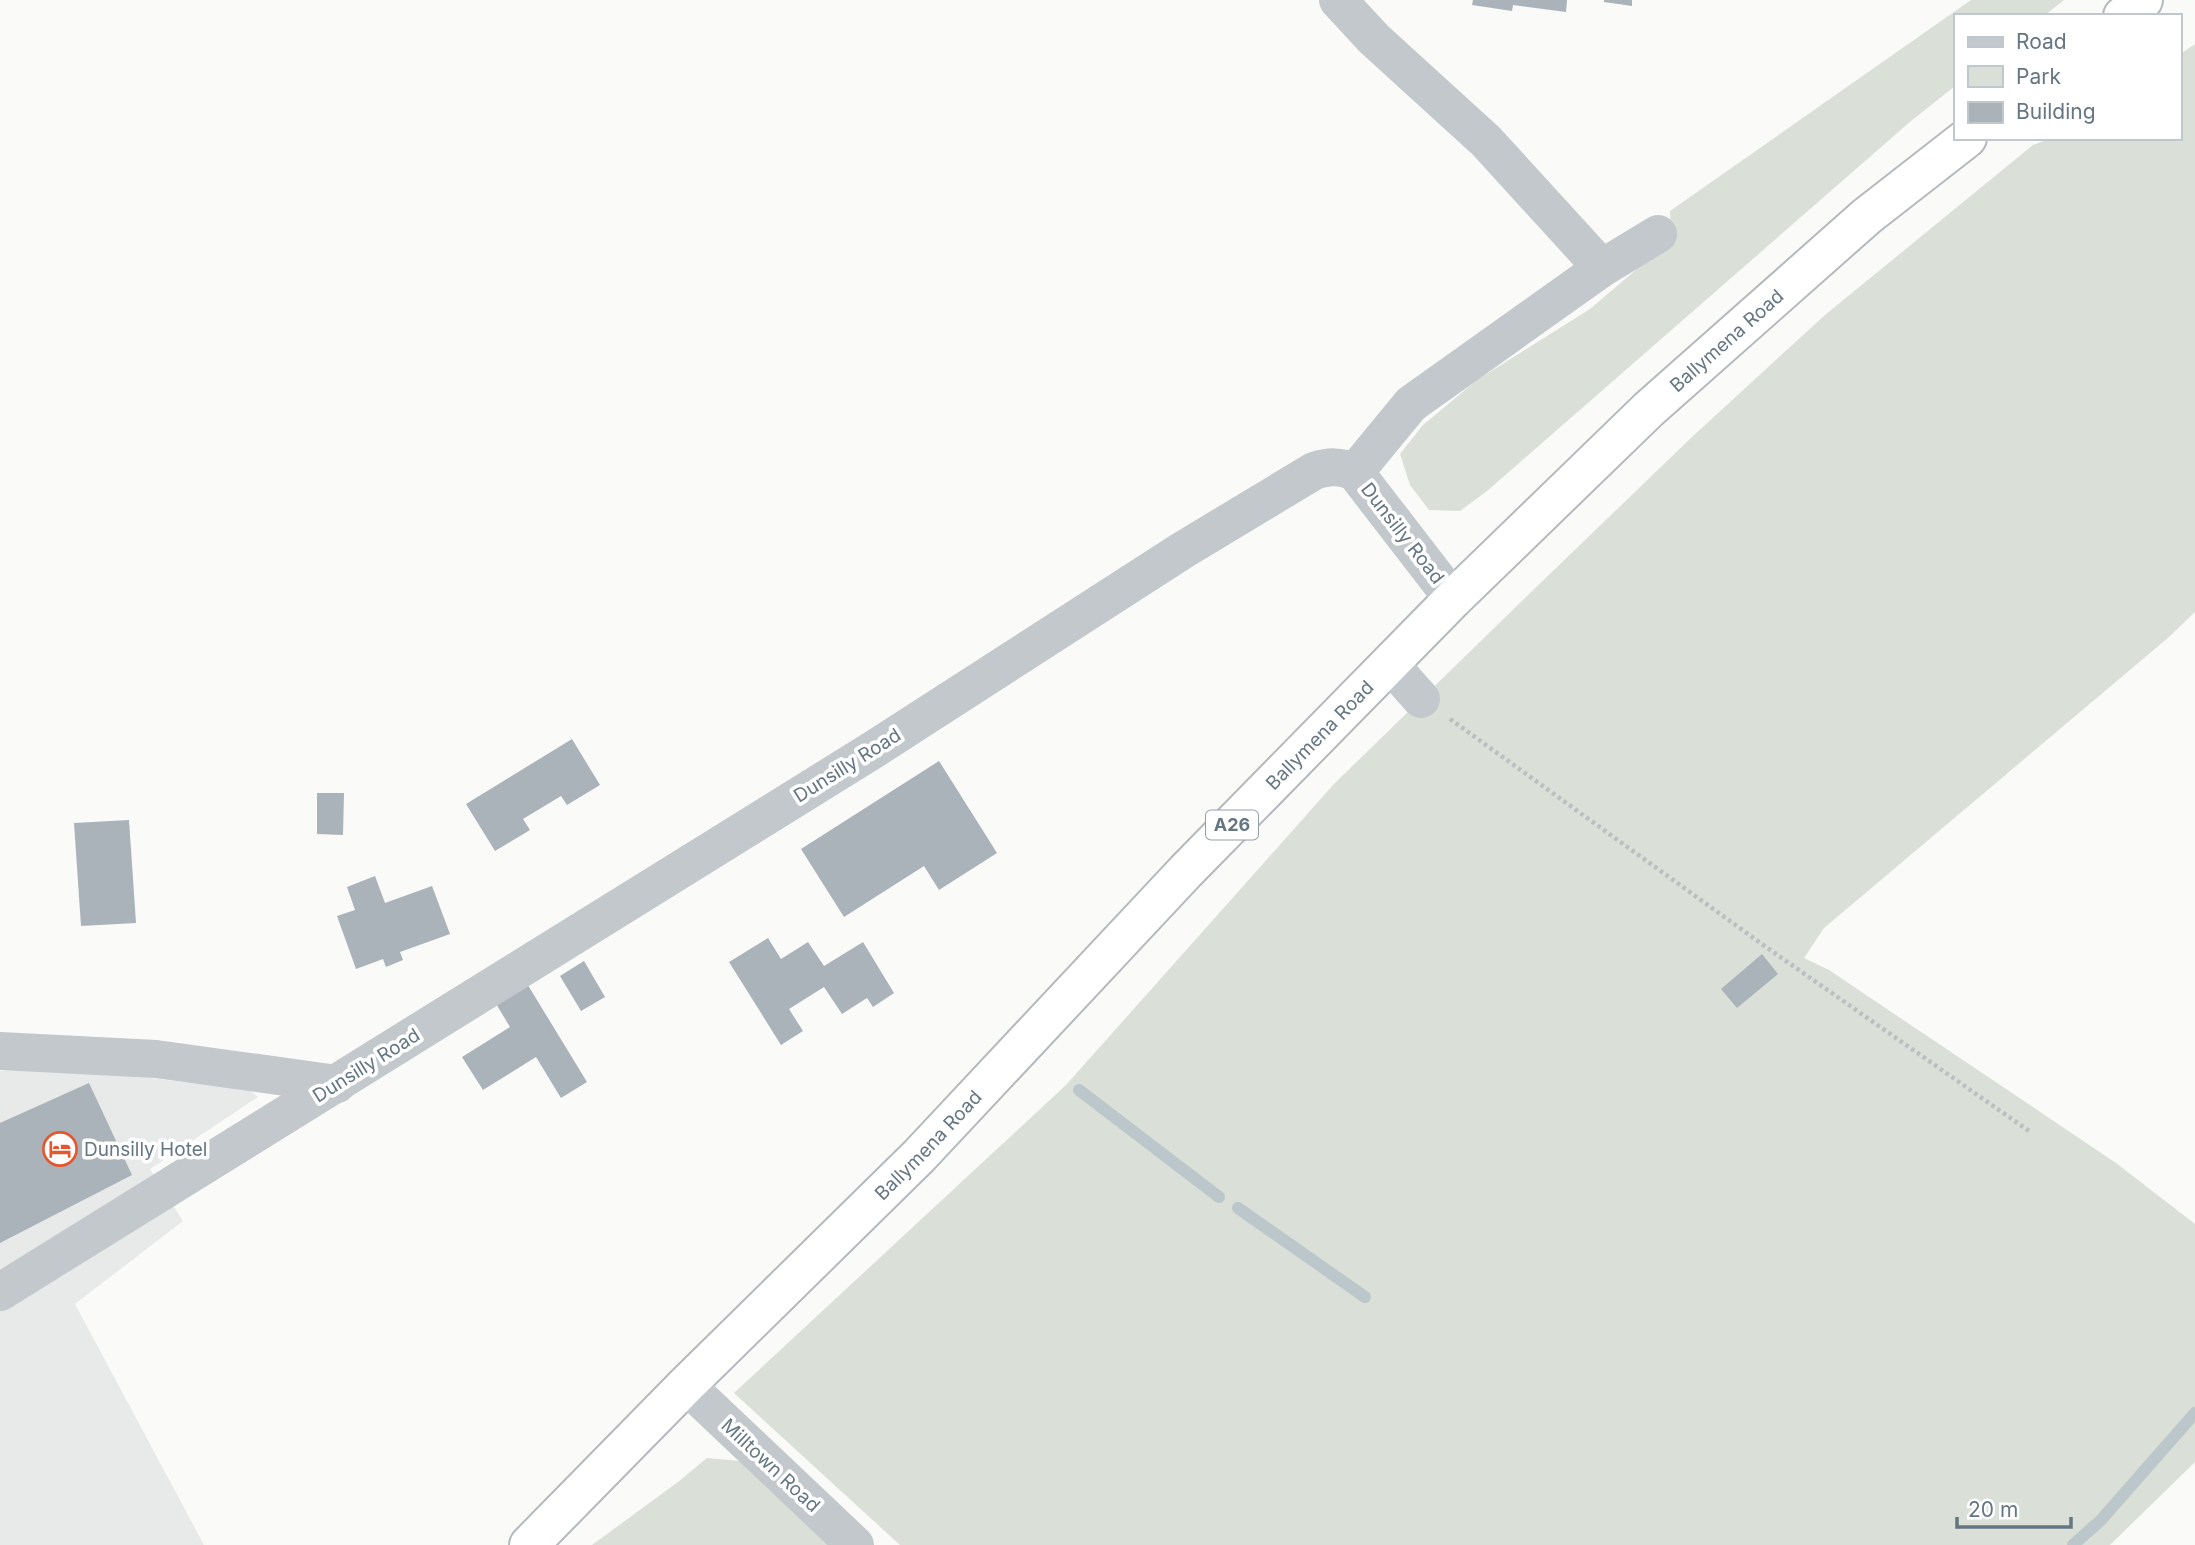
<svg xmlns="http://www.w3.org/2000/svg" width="2195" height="1545" font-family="Inter,sans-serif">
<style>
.built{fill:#e8e9e9}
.green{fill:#dadfd7}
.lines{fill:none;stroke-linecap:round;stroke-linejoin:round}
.stream{stroke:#bbc7cb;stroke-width:12}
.building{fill:#aab3b9}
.highway-casing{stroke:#b4b9bd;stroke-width:42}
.path{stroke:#bbbfc2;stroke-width:4.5;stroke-dasharray:3.5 3.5;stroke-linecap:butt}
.minor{stroke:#c3c8cc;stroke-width:38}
.highway{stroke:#fff;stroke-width:38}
.labels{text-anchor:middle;stroke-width:7;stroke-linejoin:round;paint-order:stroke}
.shield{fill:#fff;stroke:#939fa8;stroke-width:2}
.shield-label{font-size:18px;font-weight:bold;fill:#657683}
.street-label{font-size:19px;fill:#657683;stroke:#fff}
.poi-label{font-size:19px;fill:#657683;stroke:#fff;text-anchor:start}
</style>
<rect width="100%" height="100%" fill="#fafaf8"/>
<path class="built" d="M61,1067l188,23 9,7 -108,72 33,52 -108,83 129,241h-204v-474z"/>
<g class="green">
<path d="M1971,0h93l-20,16h-89v70l-44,35 -424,370 -27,20 -31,-1 -19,-25 -10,-31 23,-29 54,-45 113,-71 81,-69 -1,-29z"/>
<path d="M2195,44v568l-26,25 -345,291 -20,30 25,12 287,193 79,61v238l-85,83h-1210l-166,-152 332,-308 268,-301 192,-187 167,-161 132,-121 208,-170 19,-7h127v-83z"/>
<path d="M707,1458l33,3 89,84h-237l86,-63z"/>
</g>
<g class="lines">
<g class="stream">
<path d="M1079,1090l140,107"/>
<path d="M1238,1208l127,89"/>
<path d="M2073,1545l28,-25 94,-107"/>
</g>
</g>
<g class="building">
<path d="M1473,0h94l-1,12 -53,-7 -1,6 -40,-6z"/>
<path d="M1604,0h28v6l-28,-4z"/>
<path d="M572,739l28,46 -33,20 -6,-9 -38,23 7,11 -35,21 -29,-47z"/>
<path d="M939,761l58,92 -58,37 -15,-24 -80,51 -43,-68z"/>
<path d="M317,793h27l-1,42 -26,-1z"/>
<path d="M129,820l7,103 -55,3 -7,-103z"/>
<path d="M375,876l10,27 47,-17 18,48 -50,18 3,8 -17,7 -3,-8 -27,10 -19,-53 18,-6 -8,-23z"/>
<path d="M768,938l13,21 27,-17 16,24 39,-24 31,51 -21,14 -6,-9 -25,16 -18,-27 -35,22 14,22 -22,14 -52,-83z"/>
<path d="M1762,954l16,20 -41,34 -16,-19z"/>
<path d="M584,961l21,36 -24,14 -21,-35z"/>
<path d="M526,982l61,100 -26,16 -25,-41 -53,33 -21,-33 48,-30 -15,-25z"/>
<path d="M89,1083l43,92 -132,68v-120z"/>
</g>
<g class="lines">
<g class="highway-casing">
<g id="highway">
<path d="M2123,16l20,-16"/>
<path id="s1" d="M529,1545l157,-160 233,-229 267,-285 267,-272 196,-190 218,-193 100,-78"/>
</g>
</g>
<path class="path" d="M1450,719l316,228 263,184"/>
<g class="minor">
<path d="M1338,0l36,39 112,102 116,127"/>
<path d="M1355,472l56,-68 191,-136 56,-34"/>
<path d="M1390,664l31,35"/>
<path d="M0,1051l156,8 181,25"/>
<path d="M0,1292l876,-544 307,-198 131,-79c15,-5 26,-5 41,1l98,127"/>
<path d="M686,1385l169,160"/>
</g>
<use href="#highway" class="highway"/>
</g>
<defs>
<g id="hotel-ring" transform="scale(1.75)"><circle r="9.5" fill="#fff" stroke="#e4572e" stroke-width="1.5"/><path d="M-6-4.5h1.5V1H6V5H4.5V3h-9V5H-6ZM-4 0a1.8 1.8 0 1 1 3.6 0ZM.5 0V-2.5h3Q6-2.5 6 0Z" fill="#e4572e"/></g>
</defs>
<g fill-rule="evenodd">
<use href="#hotel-ring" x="60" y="1149"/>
</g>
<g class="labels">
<rect class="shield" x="1206" y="810.5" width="52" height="29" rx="5"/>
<g class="shield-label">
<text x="1232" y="831">A26</text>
</g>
<g class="street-label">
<text dy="7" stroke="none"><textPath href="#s1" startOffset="1699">Ballymena Road</textPath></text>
<text transform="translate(1403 533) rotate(52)" y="7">Dunsilly Road</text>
<text dy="7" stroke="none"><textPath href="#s1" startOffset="1132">Ballymena Road</textPath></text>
<text transform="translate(847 765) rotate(-32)" y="7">Dunsilly Road</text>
<text transform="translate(366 1065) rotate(-32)" y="7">Dunsilly Road</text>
<text dy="7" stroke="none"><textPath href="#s1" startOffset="565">Ballymena Road</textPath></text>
<text transform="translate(771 1465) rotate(43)" y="7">Milltown Road</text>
</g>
<g class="poi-label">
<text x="84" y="1156">Dunsilly Hotel</text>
</g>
</g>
<rect x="1954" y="14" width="228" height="126" fill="#ffffff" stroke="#c1c8cd" stroke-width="2"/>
<rect x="1968" y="37" width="35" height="10" fill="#c3c8cc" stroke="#c1c8cd" stroke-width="2"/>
<text x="2016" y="49" font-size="21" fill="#657683">Road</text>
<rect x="1968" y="66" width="35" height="21" fill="#dadfd7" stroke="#c1c8cd" stroke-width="2"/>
<text x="2016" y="84" font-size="21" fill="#657683">Park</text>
<rect x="1968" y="102" width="35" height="21" fill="#aab3b9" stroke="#c1c8cd" stroke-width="2"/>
<text x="2016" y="119" font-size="21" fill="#657683">Building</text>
<path d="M1957 1517v10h114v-10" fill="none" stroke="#657683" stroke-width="3.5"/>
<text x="1968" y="1517" font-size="21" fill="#657683" stroke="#ffffff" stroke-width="5" paint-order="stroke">20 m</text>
</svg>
